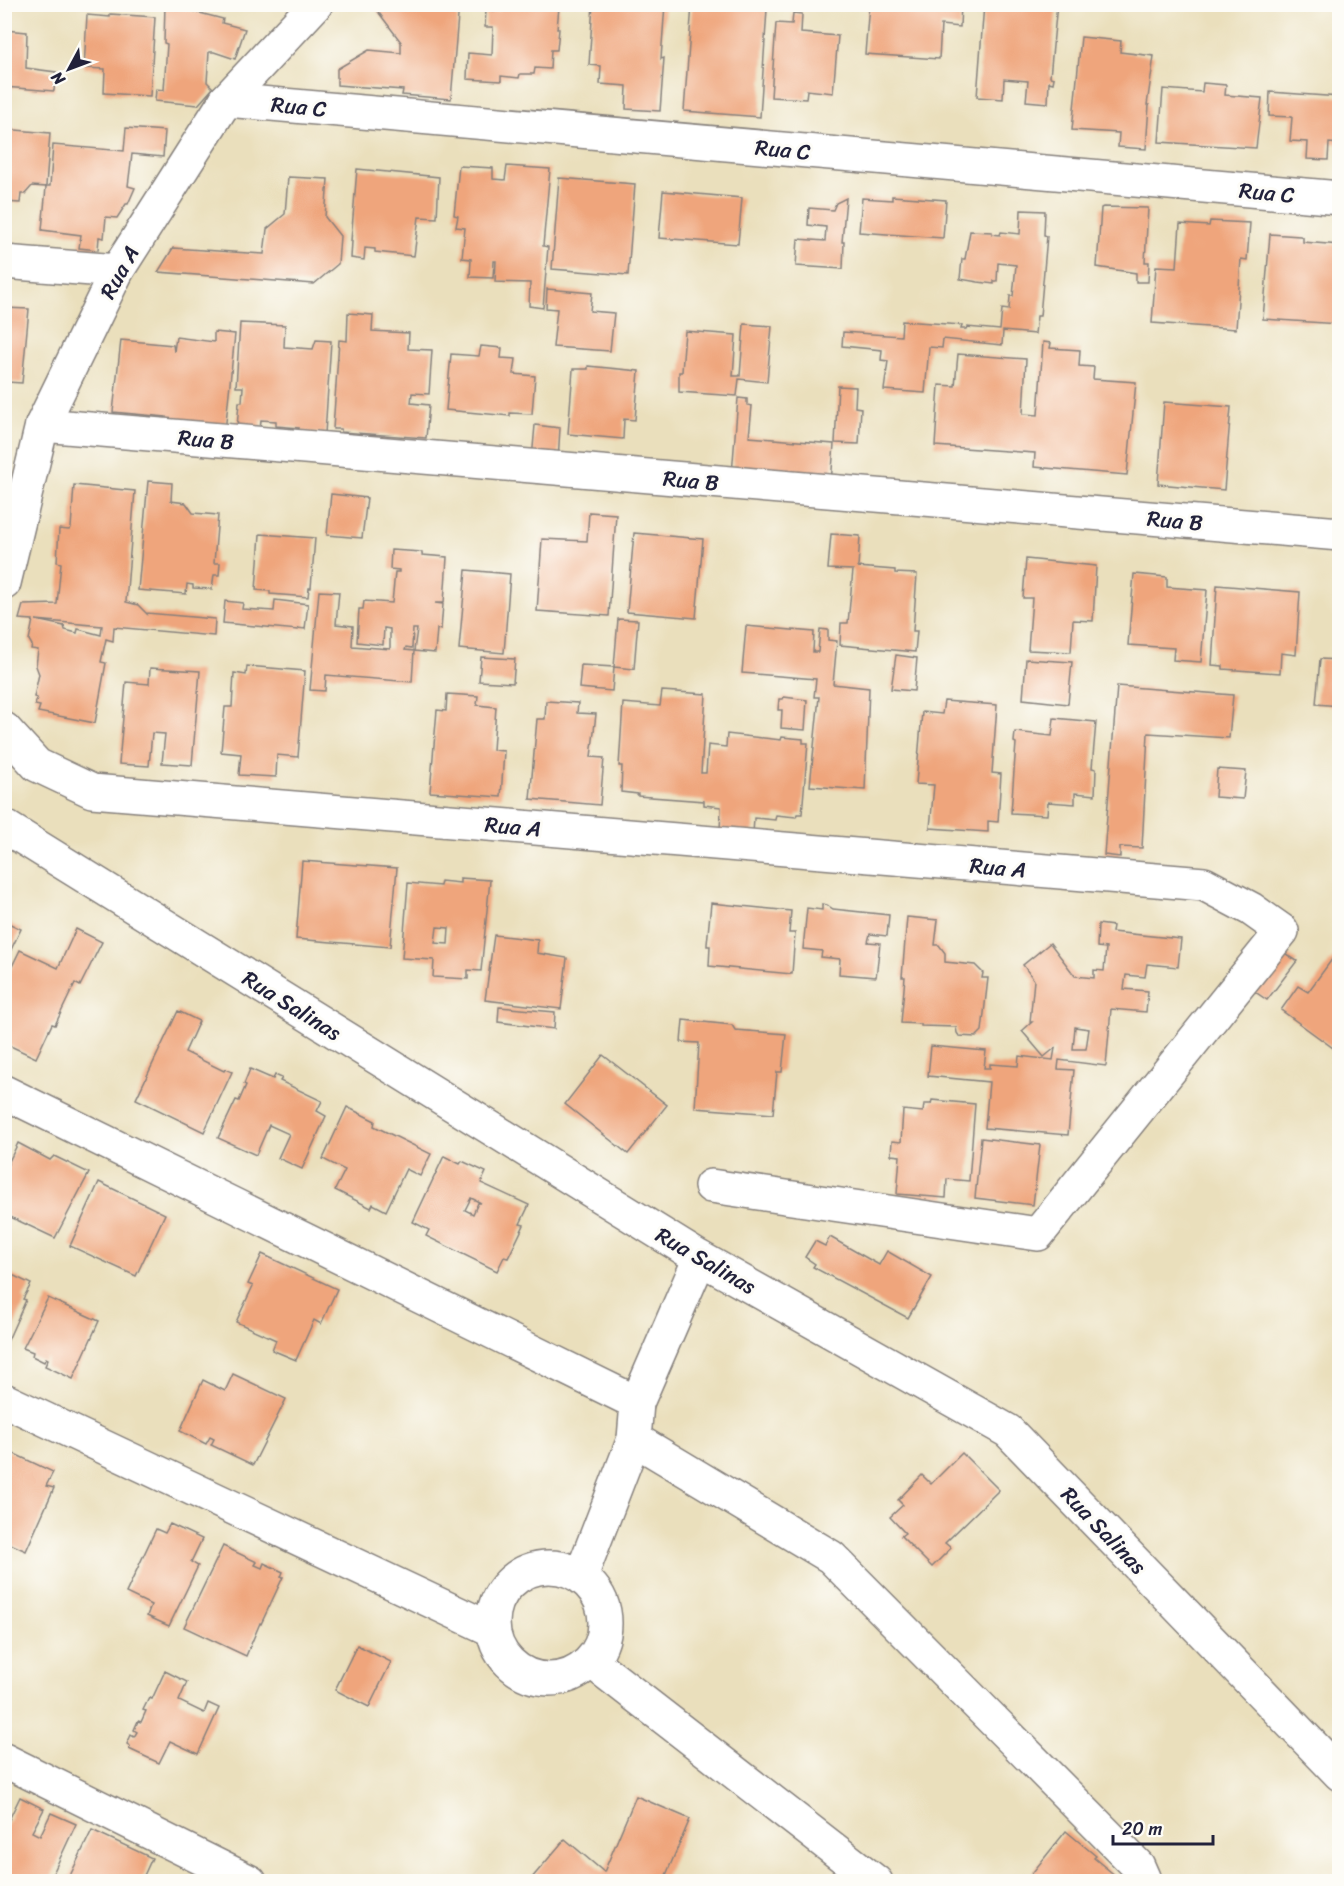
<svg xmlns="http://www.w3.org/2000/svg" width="1344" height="1886" font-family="Sriracha,sans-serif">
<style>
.building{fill:#efa57b;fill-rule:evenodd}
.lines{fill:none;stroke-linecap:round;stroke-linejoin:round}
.minor-casing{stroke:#86807c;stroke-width:36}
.minor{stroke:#fff;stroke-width:33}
.labels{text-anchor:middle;stroke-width:6;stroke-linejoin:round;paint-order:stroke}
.street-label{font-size:22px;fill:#22223b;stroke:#fdfcf7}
</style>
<rect width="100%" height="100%" fill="#fdfcf7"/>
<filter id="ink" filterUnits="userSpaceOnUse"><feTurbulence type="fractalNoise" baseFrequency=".0167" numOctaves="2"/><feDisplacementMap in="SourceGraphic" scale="12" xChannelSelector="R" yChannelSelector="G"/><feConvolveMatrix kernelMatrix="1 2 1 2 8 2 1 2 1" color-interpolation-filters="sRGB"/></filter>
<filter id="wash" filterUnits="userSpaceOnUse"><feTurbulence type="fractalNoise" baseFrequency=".008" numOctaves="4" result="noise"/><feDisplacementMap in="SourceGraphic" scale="24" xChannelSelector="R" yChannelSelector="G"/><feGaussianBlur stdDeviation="1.35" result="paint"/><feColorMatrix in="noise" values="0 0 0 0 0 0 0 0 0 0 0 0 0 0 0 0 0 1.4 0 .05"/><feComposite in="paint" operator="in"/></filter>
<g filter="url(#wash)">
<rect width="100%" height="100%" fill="#eadfbc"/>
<g id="blocks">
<g class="building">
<path d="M165,4l58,15 -1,4 23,6 -10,30 -21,-7h-5l-2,30 6,6 -15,17 -43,-4 1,-12 8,1 3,-46 -3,-1z"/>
<path d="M381,4h78l-8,95 -49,-4 1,-5 -66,-5v-16l32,-19 32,3v-11l-25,-33z"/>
<path d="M500,4h57l2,3 -2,22h2l-2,21h-6l-1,19 -15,-1 -1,6h-14l-1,4 -18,-2v5l-34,-2 1,-26 24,2 1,-28h-8l1,-17 14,1z"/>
<path d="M593,4h72l-4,55 3,-1 -4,53 -34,-2 1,-23 -27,-2 1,-18 -12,-1z"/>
<path d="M869,4h92l-1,23 -19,-2 -2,34 -74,-5z"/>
<path d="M984,4h73l-7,73 4,1 -1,5 -4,-1 -1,21 -22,-2 2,-20 -24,-2 -1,20 -26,-2z"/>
<path d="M692,5l75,4 -7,108 -76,-6z"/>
<path d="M793,13l9,1 -1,19 37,3 -5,57 -26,-3 -1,9 -35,-2 5,-74 16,1z"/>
<path d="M110,14l45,3 -5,79 -46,-3 1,-24 -21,-1 3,-53 23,2z"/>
<path d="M4,30l23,2 -1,36 30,4 -2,19 -50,-4z"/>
<path d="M1081,37l40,4 -1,11 34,4 -7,49h2l-3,44 -28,-2 1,-14 -47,-3z"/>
<path d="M1203,83l23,2 -1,10 37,3 -6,50 -97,-6 4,-53 39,3z"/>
<path d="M1270,92l70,5v47l-11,-1 -1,17 -21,-1 1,-17 -18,-1 2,-24 -23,-1z"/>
<path d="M126,128l39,3 -2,26 -31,-3 -4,32 7,2 -7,16h-2l-9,14 -11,-1 -2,21 -5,-1 -1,13 -19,-2 2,-13 -39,-5 4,-43 -14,-1 -7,8h-4l-1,9 -16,-1v-73l46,4 -4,53h4l3,-41 71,6z"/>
<path d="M459,166l34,2v11l12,1 2,-14 43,3 -7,77 5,1 -5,61 -14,-2 1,-23 -35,-1 1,-21h-2l-1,17 -23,-1 1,-18 -9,-1 3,-30 -9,-1 2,-11 -4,-1z"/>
<path d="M357,169l82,8 -2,41 -18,-1 -5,39 -39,-4v-3l-10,-1 -1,12 -13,-2 1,-17h-1z"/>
<path d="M288,177l40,2 -3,38 15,19 -2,28 -24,20 -156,-12 15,-24 91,6 3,-25 18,-15z"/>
<path d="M559,178l76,6 -7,91 -76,-6z"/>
<path d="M663,191l79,7 -4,46 -79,-6z"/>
<path d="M892,196l54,4 -3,38 -84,-6 3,-34 30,2z"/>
<path d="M846,198l-4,44h2l-1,27 -47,-3 2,-27 27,2 1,-14 -18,-2 1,-17 24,2 3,-7z"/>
<path d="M1103,207l45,1 -3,54h4l-1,20h-12v-9l-39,-6 4,-59z"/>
<path d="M1021,210l24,1 -1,24 3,1 -7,80h-3l-2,18 -32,-3 -1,14 -59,-6 -1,9 -13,-1 -4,46 -41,-3 4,-29 -7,-1 1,-10 -40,-4 1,-14 58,4 1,-15 60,4 -1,4h5l1,-2 33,3 2,-21 7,1 1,-14h3l3,-31 -18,-2 -1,18h-3v3l-16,-2 -18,-3 2,-20h3l5,-28 22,1v2l8,1 1,-3 19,2z"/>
<path d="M1210,221l40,2 -3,37 -6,-1 -5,70 -84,-6 4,-57 21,1 3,-43 29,2z"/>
<path d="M1270,234l30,2 3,1v5l37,3 -1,79 -76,-5z"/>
<path d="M547,289l45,4 -2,18 24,2 -4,38 -57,-4 4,-38 -11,-1z"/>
<path d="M4,308l25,1 -7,74 -15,-1 -1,6h-2z"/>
<path d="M348,313l25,2 -1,16 37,2 -1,16 24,1 -3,44 -17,-1 -1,10 18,2 -3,33 -85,-6v-3h-8l6,-89 8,1z"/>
<path d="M240,323l45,2 -1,22 29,2 3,-9 15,1 -6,93 -27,-2 1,-4 -23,-2v-5l-15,-1 -1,10 -23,-2 2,-26h3l1,-15h-7z"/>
<path d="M744,324l28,2 -5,56 -28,-3 -2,17 -58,-4v-20h3l3,-41 51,4 -3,41h7z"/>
<path d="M214,332l21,2 -10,98 -60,-5 1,-10 -53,-5 8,-72 52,5 1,7 2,-15 38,5z"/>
<path d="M1043,342l8,1 -1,5 30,2 -1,16 15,1 -1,12 43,3 -9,93 -93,-8 1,-14 -100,-7 4,-61 16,1 3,-32 68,5 -3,55 15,1z"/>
<path d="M481,346l21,2 -1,10 15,1 -2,15 21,2 -3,38 -22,-1v3l-64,-6 5,-56 28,2z"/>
<path d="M588,366l51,5 -4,49 -11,-1 -1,20 -55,-5 5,-65h15z"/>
<path d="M838,386l18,1 -1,20 6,1 -2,36 -24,-1z"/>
<path d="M738,398l9,1v6l5,1 -3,31 85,7 -3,39 -99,-9z"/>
<path d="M1164,402l67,5 -7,83 -66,-6z"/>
<path d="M535,425l25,3 -2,33 -26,-2z"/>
<path d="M148,481l24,2 -1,18 15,2 7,10 25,2 -4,48h6l-1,12h-5l-2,14 -19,-1v-3l-6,-1 -1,10 -48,-4z"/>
<path d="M74,485l61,6 -9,111 12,3 9,9v-1l68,6 -1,17 -100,-9 -1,14 -7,-2 -5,23 5,1 -11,60 -57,-11 2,-6 -5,-1 2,-7 -3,-1 5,-23 -3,-8 2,-16 -7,-1 1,-4 -3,-5 4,-20 -14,-1 4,-14 34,-1 4,-41 -4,-1 2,-33 10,1 2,-2zM36,620l66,6 -1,9 -23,-6 -1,4 -12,-3 -1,-4z"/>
<path d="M331,494l36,4 -5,40 -35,-3z"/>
<path d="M589,512l27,2 -7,102 -72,-5 5,-72 45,2z"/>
<path d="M634,533l69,6 -7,79 -69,-6z"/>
<path d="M260,534l55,4 -4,50h-2l-1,9 -38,-3v-3l-14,-1z"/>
<path d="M831,534l29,2 -2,31 37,3v3l22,1 -4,57h4l-2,21 -75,-7 1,-22h7l5,-53 -25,-1z"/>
<path d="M391,550l31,2v3l25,2 -3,46h-9l8,1 -2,26 -4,-1 -2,24 -21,-2 3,-22h-4l-1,19 -6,-1 -1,3 9,1 -2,31 -86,-7 -1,16 -15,-1 9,-99 20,1 -3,32 17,2 -1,20 38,3v-20l-6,-1 -1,17 -26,-3 2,-33h4l1,-8 28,2 3,-31h4v-2l-9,-1z"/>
<path d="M1026,559l70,7 -3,55 -20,-1 -2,32 -43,-2 4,-52h-9z"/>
<path d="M466,570l44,4 -6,79 -45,-4z"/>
<path d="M1134,574l33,3v10l40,3 -6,72 -28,-2 1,-12 -46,-3z"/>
<path d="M1217,585l83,7 -4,63 -15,-2 -1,20 -57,-4v-3l-11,-1z"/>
<path d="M275,600l33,4 -3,25 -7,-1v2l-75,-7 2,-22 18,2 -1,6 32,2z"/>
<path d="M618,619l20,1 -4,49 -20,-2z"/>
<path d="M746,626l68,6 -1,20h5l2,-23 8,1v10l9,1 -4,43 36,4 -4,102 -55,-4 9,-89h-5l2,-18 -74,-6z"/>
<path d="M896,655l21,3 -3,33 -23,-2z"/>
<path d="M481,657l34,2 -2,24 -34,-2z"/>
<path d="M1026,659l46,3 -4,42 -45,-5z"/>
<path d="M1320,659l20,1v46l-24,-2z"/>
<path d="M581,665l33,2 -2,24 -33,-3z"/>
<path d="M247,666l58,5 -7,86 -21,-2 -1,22 -37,-2 2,-21 -20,-2 4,-45h7l2,-34 12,2z"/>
<path d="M150,668l50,3 -8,94 -30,-2 3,-29 -13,-1 -3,33 -30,-2 7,-82 23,2z"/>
<path d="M1117,686l116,9 -4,43 -81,-5 -6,115 -22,-1v10l-16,-2z"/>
<path d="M662,691l44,3 -5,79h5l2,-28 18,2 1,-13 54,6 1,-3 21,2v4h5l-6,71h-5l-1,3 -20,-2 -1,5 -21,-2 -1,16 -33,-3 1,-24 -17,-2v-4l-66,-5v-2l-17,-2 1,-26h-3l4,-63 37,3z"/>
<path d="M447,694l31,2 -1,9 19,2 -3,43 11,1 -3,46 -71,-5 7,-82 9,1z"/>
<path d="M784,697l23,3 -2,30 -24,-2 1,-18h-4l1,-11h4z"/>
<path d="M546,701l32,2 -1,10 19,1 -5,43 13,1 -4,47 -70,-6 7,-80h8z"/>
<path d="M944,701l53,4 -5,68 9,1 -3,48 -10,-1v11l-58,-4 4,-43 -18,-1 6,-72 20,2z"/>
<path d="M1054,718l42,4 -4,46 4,1 -1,26 -20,-2v11l-27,-2 -1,13 -36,-2 5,-70 -2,-1 1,-10 37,4z"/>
<path d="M1217,769l29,2 -3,28 -28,-2z"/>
<path d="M302,861l95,7 -7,79 -94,-8z"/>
<path d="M460,878l30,2 -9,91 -13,-1v9l-35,-2 1,-17 -32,-2 6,-75 32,3 1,-5 19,2zM437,927l12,1 -1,16 -13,-1z"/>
<path d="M711,903l80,8 -2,22h6l-3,41 -83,-8 1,-20h-3v-2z"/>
<path d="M822,904l5,1 6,4 56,6 -2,21 -17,-2 -2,8 12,1 -4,34 -37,-3 1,-15 -19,-2 1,-6 -19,-2 4,-41 15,2z"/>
<path d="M907,917l31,3 -3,25h4l6,8v9l30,3 8,8 -1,5h6l-6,53 -6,6 -17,-1 -2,-3 -1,-6 -35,-1v-2l-20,-1 4,-46h-3z"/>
<path d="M4,921l17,8 -17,35z"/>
<path d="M1098,924l15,2 -1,6 69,7 -3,28 -31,-3 -2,13 -19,-2 -2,14 24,2 -2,21 -35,-3 -5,57 -47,-6 -1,9 16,1 -6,65 -83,-7 4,-46 -61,-6 3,-30 55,5 -2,17h6v-4l28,2 1,-10 34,4 2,-12 -11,9 -22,-26 10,-9h-2l4,-42 -11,-15 27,-22 25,33 19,2v-8l10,1 2,-23 -9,-1zM1075,1027l14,2 -3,20h-13z"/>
<path d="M76,929l26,13 -22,44 -5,-3 -20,42 -3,-1 -16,34 -32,-15v-60l16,-33 38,18z"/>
<path d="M494,935l44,5 -1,13 30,5 -6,51 -76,-9z"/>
<path d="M1283,952l14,9 -30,39 -13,-9z"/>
<path d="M1333,958l7,4v91l-59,-43 17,-24 10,6z"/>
<path d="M499,1007l56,5 -1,17 -56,-7z"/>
<path d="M178,1011l21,10 -14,31 39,19 1,-2 7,3 -28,60 -68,-33z"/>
<path d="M683,1020l49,5 3,5 51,4 -4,38h-5l-4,42 -78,-6 4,-65 -18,-1z"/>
<path d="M603,1055l64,50 -39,49 -63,-50z"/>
<path d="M250,1069l23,10 2,-4 7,3 -2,3 42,20 -5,10 9,5 -24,53 -24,-11 11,-24 -20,-9 -13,30 -38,-17 18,-38 3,1 7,-16 -2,-1z"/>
<path d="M932,1100l43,4 -6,77 -22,-2 -1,19 -49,-4 3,-38 -9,-1 1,-14 9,1 2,-32 20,2 1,-8h7z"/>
<path d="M347,1107l28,14 -1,5 57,28 -11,22 -14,-7 -20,42 -13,-7 -2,4 -36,-18 10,-20 -22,-11z"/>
<path d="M981,1138l59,7 -7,60 -58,-7z"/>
<path d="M18,1143l32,17 4,-4 35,17 -34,65 -51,-24v-42z"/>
<path d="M444,1156l16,8 2,-3 24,11 -5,11 48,22 -9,19 4,1 -16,33 -4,-1 -7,14 -71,-35 3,-6 -16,-8zM471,1198l10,5h-3l-5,11 -8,-4z"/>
<path d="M99,1182l66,32 -29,62 -66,-30z"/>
<path d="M830,1237l49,28 8,-14 45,26 -24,41 -95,-51 2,-3 -10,-7 10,-16 10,5z"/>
<path d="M262,1254l75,35 -16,35 -7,-4 -18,40 -24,-10 4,-10 -40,-18 17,-36 -5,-2z"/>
<path d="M4,1271l27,13 -8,15 3,1 -22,49z"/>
<path d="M48,1298l51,23 -26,58 -28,-13 3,-7 -2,-1 -2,4 -12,-6 1,-4 -10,-4z"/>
<path d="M233,1374l53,25 -33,66 -42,-20 3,-6 -4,-2 -4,7 -26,-13 23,-51 22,11z"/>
<path d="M4,1449l49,23 -7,14 8,2 -28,63 -22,-10z"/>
<path d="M962,1453l37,37 -54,53 6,5 -19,19 -31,-31 4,-3 -15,-16 13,-12 -5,-5 24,-25 9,9z"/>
<path d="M170,1524l32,15 -11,23 7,4 -29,60 -22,-10 4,-11 -25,-12 30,-64 9,4z"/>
<path d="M223,1546l34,16 -2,3 7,3 2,-5 19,9 -2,5h2l-22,47 -1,-1 -14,33 -62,-29z"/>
<path d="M357,1645l34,17 -22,45 -34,-17z"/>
<path d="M165,1671l22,11 -8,19 25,12 4,-10 11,5 -21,46 -28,-13 -11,22 -30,-14 1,-3 -3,-2 4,-9 3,2 3,-5 -3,-2 4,-9 3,1 5,-11 -3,-1 6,-12 3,1z"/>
<path d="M636,1796l54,23 -27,63h-129l-3,-3 34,-40 39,33z"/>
<path d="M20,1797l24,12 -12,23 8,4 11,-23 25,11 -27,58h-31l-7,-4 -2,4h-5v-52z"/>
<path d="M92,1830l60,28 -11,24h-74z"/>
<path d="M1066,1831l30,25 -2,2 29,24h-98z"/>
</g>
</g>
</g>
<g filter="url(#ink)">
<use href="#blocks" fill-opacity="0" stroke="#86807c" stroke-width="1.5"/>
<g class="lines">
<g class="minor-casing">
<g id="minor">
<path d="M226,100l1114,98"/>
<path d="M4,262l113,9"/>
<path d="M42,425l1298,109"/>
<path d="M4,583l38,-158 75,-154 109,-171 90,-96"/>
<path d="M4,729l33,36 55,26 1112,93 47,25 31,22 -244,303 -327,-48"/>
<path d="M4,826l696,432 308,173 332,343"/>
<path d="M4,1092l633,311"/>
<path d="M4,1400l489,230"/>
<path d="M634,1439l197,118 307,309 7,16"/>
<circle cx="549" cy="1623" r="56"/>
<path d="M581,1576l53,-137 3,-36 63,-145"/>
<path d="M591,1661l285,221"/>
<path d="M4,1760l246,122"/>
</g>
</g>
<use href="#minor" class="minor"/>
</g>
</g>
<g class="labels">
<g class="street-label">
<text transform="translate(299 106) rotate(5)" y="8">Rua C</text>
<text transform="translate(783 149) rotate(5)" y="8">Rua C</text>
<text transform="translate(1267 192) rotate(5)" y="8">Rua C</text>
<text transform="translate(119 272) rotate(-61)" y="8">Rua A</text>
<text transform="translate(206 439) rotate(5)" y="8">Rua B</text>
<text transform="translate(691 480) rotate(5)" y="8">Rua B</text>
<text transform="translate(1175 520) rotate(5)" y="8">Rua B</text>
<text transform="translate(513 826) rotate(5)" y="8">Rua A</text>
<text transform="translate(998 867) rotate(5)" y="8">Rua A</text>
<text transform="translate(292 1005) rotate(32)" y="8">Rua Salinas</text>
<text transform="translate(706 1260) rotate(30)" y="8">Rua Salinas</text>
<text transform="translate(1104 1530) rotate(46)" y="8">Rua Salinas</text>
</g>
</g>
<rect width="1344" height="1886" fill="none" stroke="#fdfcf7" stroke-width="24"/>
<g transform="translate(69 69) rotate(229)" stroke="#fdfcf7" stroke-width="4.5" paint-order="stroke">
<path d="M0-4.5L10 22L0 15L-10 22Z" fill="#22223b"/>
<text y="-9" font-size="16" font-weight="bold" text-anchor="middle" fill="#22223b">N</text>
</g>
<path d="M1113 1835v9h100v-9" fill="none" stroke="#22223b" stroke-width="3"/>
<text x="1122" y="1835" font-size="18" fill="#22223b" stroke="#fdfcf7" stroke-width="4.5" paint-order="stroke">20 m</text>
</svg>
